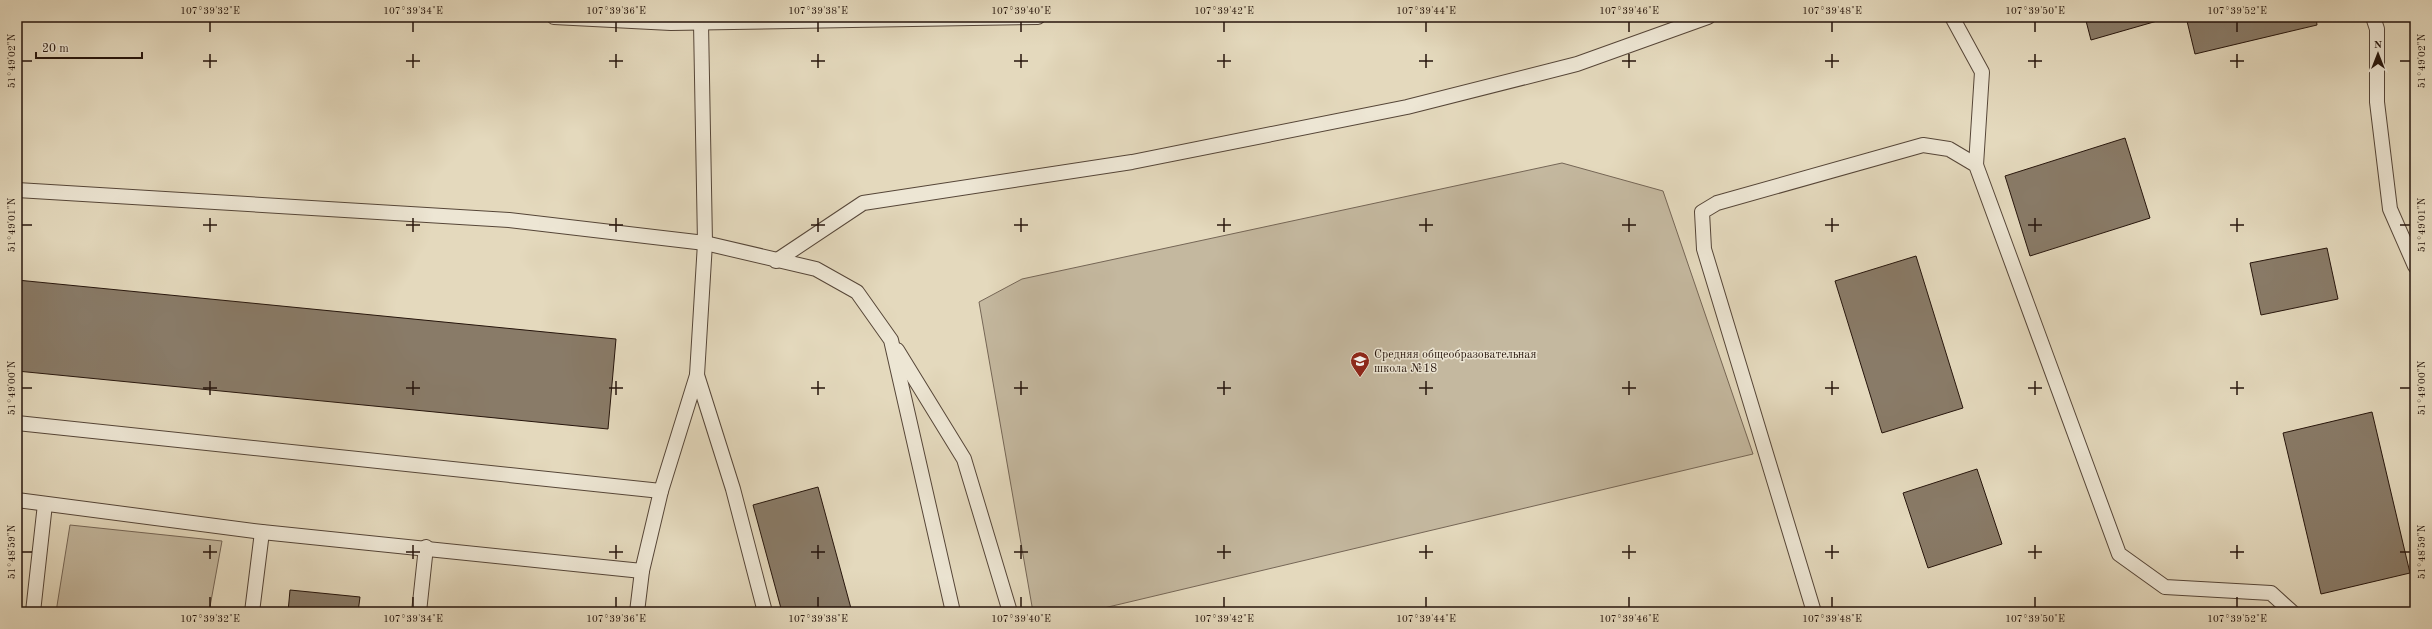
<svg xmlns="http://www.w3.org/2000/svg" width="2432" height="629" font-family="'Old Standard TT',serif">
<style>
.green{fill:#c4b89f;stroke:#756656}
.building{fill:#897b68;stroke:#26150c}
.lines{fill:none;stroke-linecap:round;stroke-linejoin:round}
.service-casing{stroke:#564638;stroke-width:16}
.service{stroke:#ede6d4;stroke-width:14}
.ticks{fill:none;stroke:#26150c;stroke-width:1.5}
.labels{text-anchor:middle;stroke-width:3;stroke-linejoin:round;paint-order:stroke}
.poi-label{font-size:12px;fill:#26150c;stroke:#ede6d4;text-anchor:start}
.neatline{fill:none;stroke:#26150c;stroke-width:1.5}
.ticks-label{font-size:10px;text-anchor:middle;fill:#26150c}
</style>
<rect width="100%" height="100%" fill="#e4d9bd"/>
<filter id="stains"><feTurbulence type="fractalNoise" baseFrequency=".005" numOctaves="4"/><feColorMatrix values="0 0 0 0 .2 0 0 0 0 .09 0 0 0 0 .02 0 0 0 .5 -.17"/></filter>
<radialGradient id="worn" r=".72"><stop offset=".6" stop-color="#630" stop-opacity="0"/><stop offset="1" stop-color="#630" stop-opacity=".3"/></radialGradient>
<g class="green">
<path d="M1562,163l101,28 90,263 -666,158h-54l-54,-310 43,-23z"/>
<path d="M70,525l152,16 -13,71h-153z"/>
</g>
<g class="building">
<path d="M2085,17h86l-80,23z"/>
<path d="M2186,17h130l1,8 -122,29z"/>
<path d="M2125,138l25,80 -120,38 -25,-80z"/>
<path d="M2327,248l11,51 -77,16 -11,-52z"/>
<path d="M1916,256l47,152 -81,25 -47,-152z"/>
<path d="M17,280l599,59 -8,90 -591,-58z"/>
<path d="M2372,412l38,161 -89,21 -38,-161z"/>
<path d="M1977,469l25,75 -74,24 -25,-75z"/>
<path d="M818,487l34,125h-70l-29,-107z"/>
<path d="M290,590l70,7 -2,15h-70z"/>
</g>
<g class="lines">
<g class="service-casing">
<g id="service">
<path d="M554,17l117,6 367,-6"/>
<path d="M1952,17l30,55 -6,93"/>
<path d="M2373,17l4,12v73l13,107 25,57"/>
<path d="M17,190l492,30 196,23 111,26 41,23 34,48 62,272"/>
<path d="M776,261l87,-58 269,-41 275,-55 170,-43 131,-47"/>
<path d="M897,350l67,109 46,153"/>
<path d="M697,375l36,114 32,123"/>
<path d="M17,423l644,68"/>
<path d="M17,500l245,32 380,39 19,-80 36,-116 8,-132 -4,-220"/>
<path d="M33,612l12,-108"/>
<path d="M252,612l10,-80"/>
<path d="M419,612l7,-65"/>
<path d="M637,612l5,-41"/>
<path d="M1814,612l-110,-363 -2,-37 15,-9 206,-58 26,4 27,16 143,389 46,33 106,6 21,19"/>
</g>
</g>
<use href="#service" class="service"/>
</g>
<path class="ticks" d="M210,22v10M413,22v10M616,22v10M818,22v10M1021,22v10M1224,22v10M1426,22v10M1629,22v10M1832,22v10M2035,22v10M2237,22v10M210,54v14M413,54v14M616,54v14M818,54v14M1021,54v14M1224,54v14M1426,54v14M1629,54v14M1832,54v14M2035,54v14M2237,54v14M22,61h10M203,61h14M406,61h14M609,61h14M811,61h14M1014,61h14M1217,61h14M1419,61h14M1622,61h14M1825,61h14M2028,61h14M2230,61h14M2400,61h10M210,218v14M413,218v14M616,218v14M818,218v14M1021,218v14M1224,218v14M1426,218v14M1629,218v14M1832,218v14M2035,218v14M2237,218v14M22,225h10M203,225h14M406,225h14M609,225h14M811,225h14M1014,225h14M1217,225h14M1419,225h14M1622,225h14M1825,225h14M2028,225h14M2230,225h14M2400,225h10M210,381v14M413,381v14M616,381v14M818,381v14M1021,381v14M1224,381v14M1426,381v14M1629,381v14M1832,381v14M2035,381v14M2237,381v14M22,388h10M203,388h14M406,388h14M609,388h14M811,388h14M1014,388h14M1217,388h14M1419,388h14M1622,388h14M1825,388h14M2028,388h14M2230,388h14M2400,388h10M210,545v14M413,545v14M616,545v14M818,545v14M1021,545v14M1224,545v14M1426,545v14M1629,545v14M1832,545v14M2035,545v14M2237,545v14M22,552h10M203,552h14M406,552h14M609,552h14M811,552h14M1014,552h14M1217,552h14M1419,552h14M1622,552h14M1825,552h14M2028,552h14M2230,552h14M2400,552h10M210,597v10M413,597v10M616,597v10M818,597v10M1021,597v10M1224,597v10M1426,597v10M1629,597v10M1832,597v10M2035,597v10M2237,597v10"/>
<defs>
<g id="school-pin" transform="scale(1)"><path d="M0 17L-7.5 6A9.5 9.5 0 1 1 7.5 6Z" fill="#8f2418" stroke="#ede6d4"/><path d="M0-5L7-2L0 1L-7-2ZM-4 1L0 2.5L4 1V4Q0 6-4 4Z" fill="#fff"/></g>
</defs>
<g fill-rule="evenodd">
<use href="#school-pin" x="1360" y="361"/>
</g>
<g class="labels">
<g class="poi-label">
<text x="1374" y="358">Средняя общеобразовательная<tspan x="1374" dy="14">школа №18</tspan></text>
</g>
</g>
<rect width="2432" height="629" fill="none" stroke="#e4d9bd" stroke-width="44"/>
<g transform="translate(2378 54)" stroke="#ede6d4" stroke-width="3" paint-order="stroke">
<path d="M0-3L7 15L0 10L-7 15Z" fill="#26150c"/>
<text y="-6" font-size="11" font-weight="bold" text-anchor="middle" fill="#26150c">N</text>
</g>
<path d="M36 52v6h106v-6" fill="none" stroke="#26150c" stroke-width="2"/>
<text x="42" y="52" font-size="12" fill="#26150c" stroke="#ede6d4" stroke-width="3" paint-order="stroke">20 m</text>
<rect x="22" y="22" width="2388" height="585" class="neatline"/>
<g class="ticks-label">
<text x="210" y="14">107°39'32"E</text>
<text x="413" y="14">107°39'34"E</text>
<text x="616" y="14">107°39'36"E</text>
<text x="818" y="14">107°39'38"E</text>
<text x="1021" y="14">107°39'40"E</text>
<text x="1224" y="14">107°39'42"E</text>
<text x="1426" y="14">107°39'44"E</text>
<text x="1629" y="14">107°39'46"E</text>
<text x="1832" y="14">107°39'48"E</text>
<text x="2035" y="14">107°39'50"E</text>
<text x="2237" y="14">107°39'52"E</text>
<text transform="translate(11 61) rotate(-90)" y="4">51°49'02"N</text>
<text transform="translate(2421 61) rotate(-90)" y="4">51°49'02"N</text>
<text transform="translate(11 225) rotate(-90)" y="4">51°49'01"N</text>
<text transform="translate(2421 225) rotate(-90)" y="4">51°49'01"N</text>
<text transform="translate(11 388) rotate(-90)" y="4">51°49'00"N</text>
<text transform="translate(2421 388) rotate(-90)" y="4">51°49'00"N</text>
<text transform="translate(11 552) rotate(-90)" y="4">51°48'59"N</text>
<text transform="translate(2421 552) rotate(-90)" y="4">51°48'59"N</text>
<text x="210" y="622">107°39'32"E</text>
<text x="413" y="622">107°39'34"E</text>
<text x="616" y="622">107°39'36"E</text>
<text x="818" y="622">107°39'38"E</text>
<text x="1021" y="622">107°39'40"E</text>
<text x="1224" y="622">107°39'42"E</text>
<text x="1426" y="622">107°39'44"E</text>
<text x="1629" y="622">107°39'46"E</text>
<text x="1832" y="622">107°39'48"E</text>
<text x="2035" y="622">107°39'50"E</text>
<text x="2237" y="622">107°39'52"E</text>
</g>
<rect width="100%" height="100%" filter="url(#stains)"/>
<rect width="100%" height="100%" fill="url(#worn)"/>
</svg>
